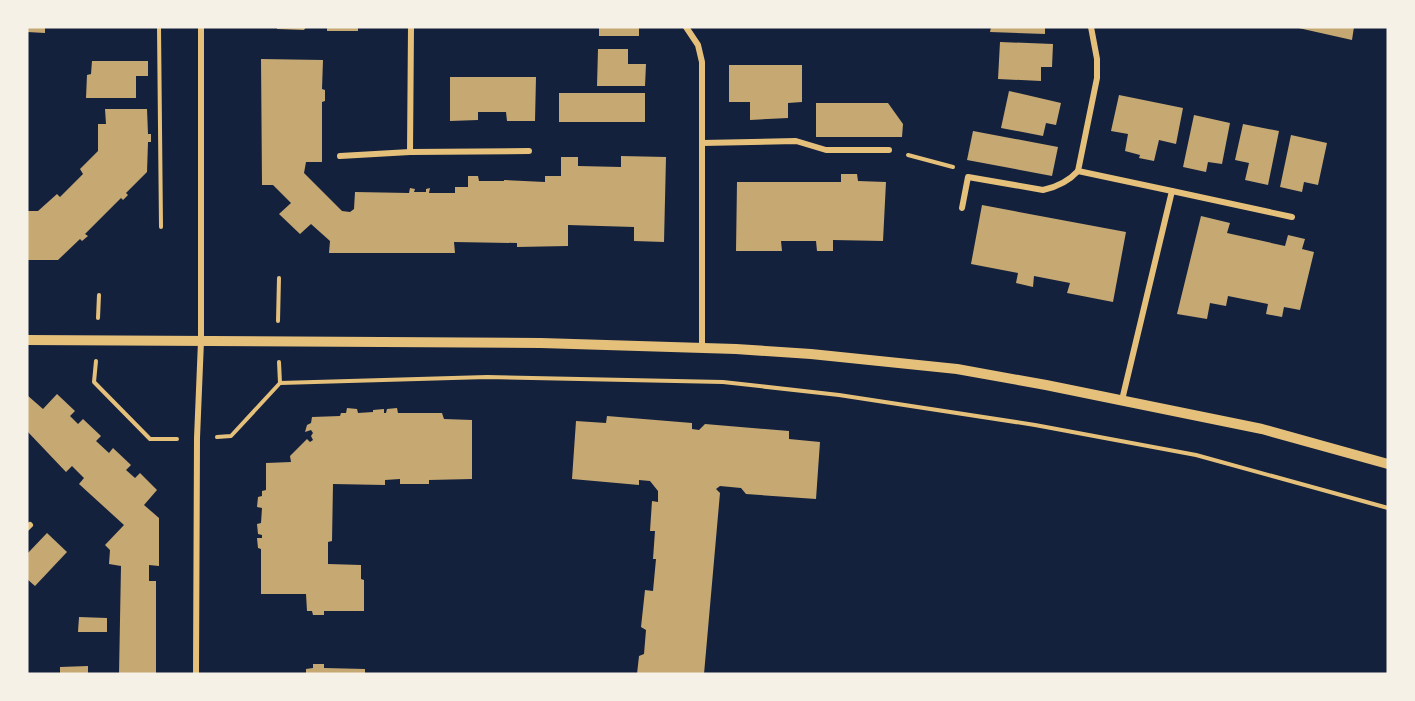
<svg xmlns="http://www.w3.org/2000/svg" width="1415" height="701" font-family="'PT Sans',sans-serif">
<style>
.building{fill:#c6a872}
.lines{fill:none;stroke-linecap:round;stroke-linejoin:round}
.path{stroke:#e5c07b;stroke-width:4}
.minor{stroke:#e5c07b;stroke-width:6}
.tertiary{stroke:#e5c07b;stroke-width:10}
</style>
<rect width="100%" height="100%" fill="#14213d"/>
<g class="building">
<path d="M27,27h18v6l-18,-1z"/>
<path d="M277,27h29l-2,3 -27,-1z"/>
<rect x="327" y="27" width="31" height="4"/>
<rect x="599" y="27" width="40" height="9"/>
<path d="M991,27h54v7l-55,-2z"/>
<path d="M1294,27h60l-2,13z"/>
<path d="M1000,42l53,2 -1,23h-11v14l-43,-2z"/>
<path d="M598,49h30v15h18l-1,22h-48z"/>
<path d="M261,59l62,1 -1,29 3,1v11l-3,1v60h-16l-2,11 38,38 8,1 4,-3 1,-17 54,1 1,-5 5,1 -1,3h12v-3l4,-1 -1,5h26v-6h13v-11h10l1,5h25v-1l41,2v-6h16v-19h17v9l43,1v-11l45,1 -2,85 -30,-1v-14l-66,-2v21l-51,1v-4l-63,-1 1,11h-126l1,-12 -19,-17 -11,10 -21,-20 12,-11 -18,-18h-11z"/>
<path d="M92,61h56v15h-12v22h-50l1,-23 4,-1z"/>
<path d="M729,65h73v37l-14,1v15l-38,2v-18h-21z"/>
<path d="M450,77h86l-1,44h-28l-1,-9h-28v8l-28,1z"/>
<path d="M1009,91l52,12 -5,22 -10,-2 -3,13 -42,-8z"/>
<rect x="559" y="93" width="86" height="29"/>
<path d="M1119,95l64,13 -7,36 -17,-4 -5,21 -15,-3 1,-3 -15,-4 3,-17 -17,-3z"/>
<path d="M816,103h72l15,21 -1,13h-86z"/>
<path d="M105,109h42l1,25h3v8h-3l-1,30 -21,21 2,2 -5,5 -2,-2 -36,36 3,2 -6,5 -2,-2 -22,21h-31v-49h11l19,-17 3,3 23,-23 -3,-5 18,-18v-27h8z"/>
<path d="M1194,115l36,8 -8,41 -14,-2 -2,10 -23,-5z"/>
<path d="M1243,124l36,7 -11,54 -23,-5 4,-17 -14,-3z"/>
<path d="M973,131l85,16 -6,29 -85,-16z"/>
<path d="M1291,135l36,8 -9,42 -14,-3 -2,10 -22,-5z"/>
<path d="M841,174h16l1,7 28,1 -3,59 -50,-1v11h-16l-1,-10h-35l1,10h-46l1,-69h104z"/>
<path d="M982,205l144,27 -13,70 -46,-9 3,-10 -36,-7 -1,11 -17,-4 2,-10 -47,-9z"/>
<path d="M1201,216l29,7 -3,10 58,13 3,-11 17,4 -3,10 12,3 -14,58 -16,-3 -2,10 -16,-3 2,-10 -40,-8 -2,10 -16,-3 -3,16 -30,-5z"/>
<path d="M57,394l18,17 -5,5 8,8 5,-5 18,17 -5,5 13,12 4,-5 18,17 -5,5 9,8 5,-5 17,17 -13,15 15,13v48l-10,-1v16h7v93h-37l2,-108 -12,-2 1,-14 -5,-5 19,-20 -45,-41 5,-6 -12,-12 -6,6 -39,-41v-36l16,14z"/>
<path d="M347,408l10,1 1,4 15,-1v-2l11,-1v4h2l1,-4 10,-1 1,5h44l2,6 28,1v59l-43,1v4h-29v-5l-15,1v5l-52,-1 -1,57 -4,1v22l33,1v14l3,1v31h-40v4h-11l-1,-4h-5l-1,-17h-45v-45l-3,-1 -1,-10h5v-3l-4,-1 -1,-10 4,-1 1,-15 -5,-1 1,-10 4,-1v-5l4,-1v-27l25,-1 -1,-6 17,-17 3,3 3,-2 -2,-4 2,-3 -2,-3 -6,2 2,-7 4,-2 1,-6 28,-1 1,-3h5z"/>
<path d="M607,416l85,7v6l7,1 6,-6 84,7v8l31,3 -4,57 -70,-5 -5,-6 -21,-2 -4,3 4,4 -16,181h-67l2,-18 5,-2 2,-24 -5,-3 4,-37 8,1 3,-32h-3l2,-28h-5l2,-30 6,1v-11l-8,-10 -11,-1v5l-67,-6 4,-58 30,2z"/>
<path d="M47,533l20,19 -32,34 -8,-7v-25z"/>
<path d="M79,617l28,1v14h-29z"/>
<path d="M313,664h11v4l41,1v5h-59v-5l7,-1z"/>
<path d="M88,666v8h-28v-7z"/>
</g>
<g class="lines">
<g class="path">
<path d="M159,27l2,200"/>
<path d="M908,155l45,12"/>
<path d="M98,318l1,-23"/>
<path d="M278,321l1,-43"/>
<path d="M96,361l-2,21 56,57h27"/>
<path d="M279,362l1,21 207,-6 236,5 116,13 196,30 161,30 192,53"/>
<path d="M217,437l14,-1 49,-53"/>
</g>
<g class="minor">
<path d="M686,27l12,18 4,17v285"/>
<path d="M1091,27l6,32v19l-19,93 94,20 -50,209"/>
<path d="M702,143l94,-2 30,9h63"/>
<path d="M410,152l1,-125"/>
<path d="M340,156l70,-4 119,-1"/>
<path d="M1172,191l120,26"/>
<path d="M962,208l6,-31 75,13c14,-3 25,-8 35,-19"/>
<path d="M27,528l3,-3"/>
<path d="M196,674l1,-236 4,-97v-314"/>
</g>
<path class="tertiary" d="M27,340l514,3 195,6 75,5 146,15 89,16 216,44 126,35"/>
</g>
<rect width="1415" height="701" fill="none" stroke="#f6f1e7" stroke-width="57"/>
</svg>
